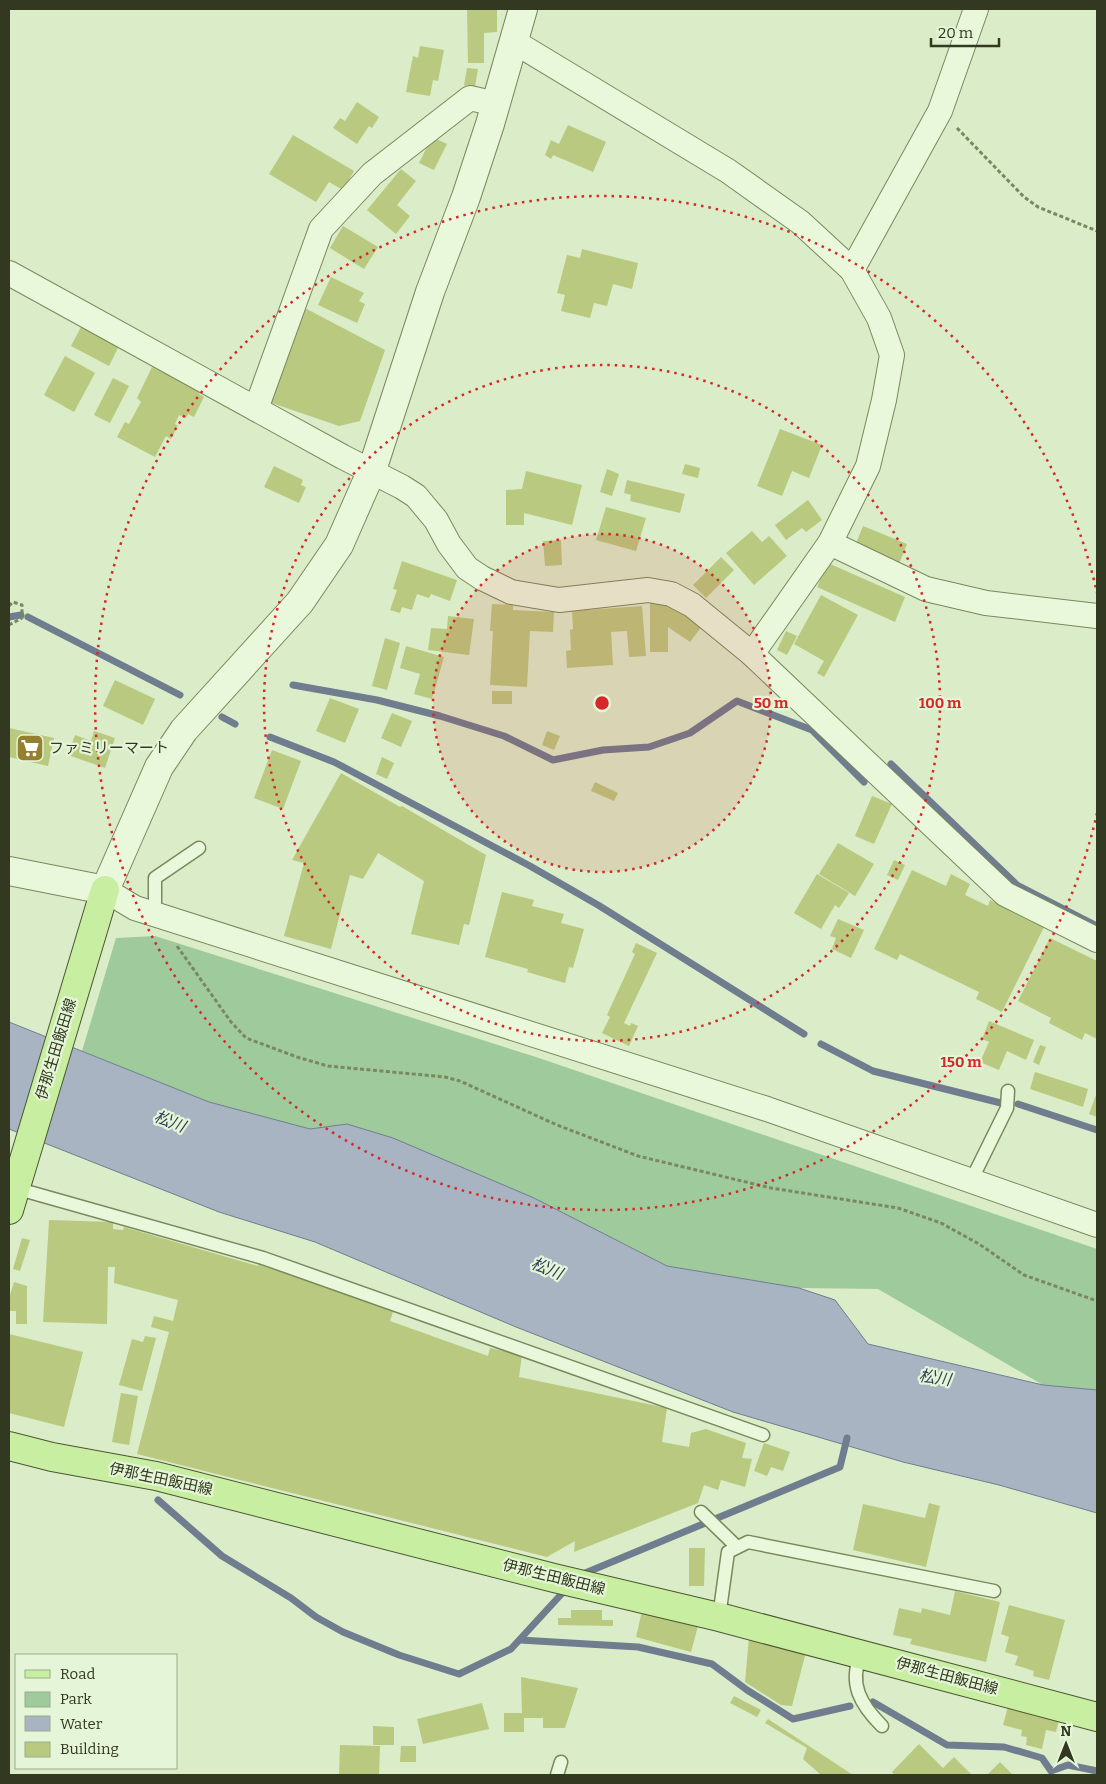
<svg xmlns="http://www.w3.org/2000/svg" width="1106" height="1784" font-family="Bitter,'Noto Sans JP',serif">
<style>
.green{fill:#9fcb9c}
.water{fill:#a8b4c1;stroke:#6f7d8f}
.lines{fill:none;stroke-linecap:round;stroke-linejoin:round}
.stream{stroke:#6f7d8f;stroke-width:7}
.building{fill:#b9c97f}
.service-casing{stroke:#7a885d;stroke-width:15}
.minor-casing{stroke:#7a885d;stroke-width:26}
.tertiary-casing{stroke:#7a885d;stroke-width:30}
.primary-casing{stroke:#4c5631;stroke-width:30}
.path{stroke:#7a885d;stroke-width:3;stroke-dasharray:4 2.5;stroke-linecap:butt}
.service{stroke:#e9f8db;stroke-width:12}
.minor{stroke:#e9f8db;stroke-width:24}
.tertiary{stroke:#e9f8db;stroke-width:28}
.primary{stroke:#c8eea2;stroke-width:28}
.ring{fill:none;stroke:#d62828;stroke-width:2.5;stroke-dasharray:2.5 5}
.labels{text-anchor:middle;stroke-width:4.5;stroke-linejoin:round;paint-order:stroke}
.poi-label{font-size:15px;fill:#323920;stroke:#e5f5d7;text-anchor:start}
.street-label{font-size:15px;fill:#323920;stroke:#e5f5d7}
.water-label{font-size:16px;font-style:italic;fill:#303b58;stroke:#e5f5d7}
.centre{fill:#d62828;stroke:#e5f5d7;stroke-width:2.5}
.ring-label{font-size:15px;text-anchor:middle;font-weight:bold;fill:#d62828;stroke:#e5f5d7;stroke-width:4.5;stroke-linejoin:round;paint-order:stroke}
</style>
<rect width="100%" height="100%" fill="#daedc8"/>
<path class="green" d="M155,936l384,122 558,191v141l-54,-5 -165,-96 -79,-1 -132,-22 -133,-68 -187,-74 -37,5 -102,-27 -126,-51 34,-113z"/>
<path class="water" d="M9,1022l200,80 101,27 37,-5 46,14 141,60 133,68 132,22 36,12 33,44 175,41 54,5v123l-98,-28 -96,-23 -170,-50 -217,-85 -201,-85 -96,-30 -210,-83z"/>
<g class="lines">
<g class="stream">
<path d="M9,617l12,-2"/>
<path d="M28,617l152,78"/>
<path d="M293,685l84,15 63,16 64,20 49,24 50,-10 46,-3 41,-14 47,-32 75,29 52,52"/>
<path d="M222,717l13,7"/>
<path d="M270,737l64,25 196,104 68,39 206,129"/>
<path d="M891,764l126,121 80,41"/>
<path d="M821,1044l52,27 128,32"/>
<path d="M1018,1104l79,26"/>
<path d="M158,1500l64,56 69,42 25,19 27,15 56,23 60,19 52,-25 56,-61"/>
<path d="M578,1576l262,-109 7,-29"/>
<path d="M520,1640l118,7 74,17 35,26 46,29 57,-13"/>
<path d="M873,1702l74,43 57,2 38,11 9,13 17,-6 29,6"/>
</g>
</g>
<g class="building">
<path d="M467,9h30v23l-13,1v30h-16z"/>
<path d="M420,46l24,4 -6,31 -5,-1 -3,16 -24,-4 7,-36 5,2z"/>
<path d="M467,68l11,1 -3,18 -11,-2z"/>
<path d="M357,102l22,15 -7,11 -3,-2 -12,18 -24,-16 7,-10 5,3z"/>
<path d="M568,125l38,17 -13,30 -40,-17 -2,4 -6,-4 6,-15 8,4z"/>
<path d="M293,135l61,36 -11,19 -14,-8 -13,20 -47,-28z"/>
<path d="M432,137l15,7 -13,26 -15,-7z"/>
<path d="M401,169l15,12 -19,24 13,11 -14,18 -29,-24z"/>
<path d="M343,226l35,21 -14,22 -34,-21z"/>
<path d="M582,249l56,14 -6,26 -19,-5 -6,22 -13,-3 -4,15 -29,-7 4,-16 -8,-2 10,-38 13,3z"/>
<path d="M331,277l33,16 -5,8 6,3 -8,19 -39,-18z"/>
<path d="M299,305l86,45 -25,71 -21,5 -73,-25z"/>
<path d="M81,327l38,19 -10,20 -38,-20z"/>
<path d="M65,356l30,17 -21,39 -30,-17z"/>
<path d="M152,367l49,24 -2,3 5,3 -10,20 -6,-3 -2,4 -7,-3 -4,9 3,2 -7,13 -5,-3 -11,21 -38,-20 8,-15 4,2 12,-22 -4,-4z"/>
<path d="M113,378l16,8 -19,37 -16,-8z"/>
<path d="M780,429l42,16 -13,33 -17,-7 -10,25 -25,-10z"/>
<path d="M685,464l15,4 -2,10 -16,-4z"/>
<path d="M274,466l29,14 -2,5 5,2 -7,16 -35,-16z"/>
<path d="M607,469l12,5 -7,22 -12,-4z"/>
<path d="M526,471l56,14 -10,40 -48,-12v12h-18v-35l16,-1z"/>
<path d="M627,480l58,14 -5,19 -50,-12 1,-6 -7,-2z"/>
<path d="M808,500l14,20 -16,12 -4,-4 -16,12 -11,-15z"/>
<path d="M606,507l40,11 -10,33 -40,-11z"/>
<path d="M863,526l44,18 -8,20 -44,-18z"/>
<path d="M752,531l10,11 7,-6 18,20 -33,29 -28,-32z"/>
<path d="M561,540l1,25 -17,1 -2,-25z"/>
<path d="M721,557l13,13 -28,28 -13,-13z"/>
<path d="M402,561l55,19 -7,21 -19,-7 -2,4 -12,-4 -5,16 -10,-3 -2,6 -10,-3 7,-20 -4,-1z"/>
<path d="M828,563l77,34 -10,25 -78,-35z"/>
<path d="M821,595l37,20 -34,62 -7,-4 7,-12 -30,-17z"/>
<path d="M650,602l19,1 33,23 -12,16 -22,-15v25h-18z"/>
<path d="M492,604l21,1v5l41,2 -1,20 -23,-1 -3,56 -37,-2 3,-54h-3z"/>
<path d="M642,606l4,50 -17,1 -2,-26 -16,1 2,33 -46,3 -1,-17 5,-1 -1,-20 3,-1 -1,-18z"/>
<path d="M448,616l26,3 -5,36 -41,-5 3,-22 16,1z"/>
<path d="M786,631l11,5 -10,19 -10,-5z"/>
<path d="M385,638l15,5 -13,47 -15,-4z"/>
<path d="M406,646l38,11 -12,42 -18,-5 6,-20 -20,-6z"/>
<path d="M115,680l40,19 -12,26 -40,-19z"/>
<rect x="492" y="691" width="20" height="13"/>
<path d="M330,698l29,11 -14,34 -29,-12z"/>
<path d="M392,713l20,8 -11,26 -20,-9z"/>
<path d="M9,728l45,10 -6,28 -39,-9z"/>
<path d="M94,731l21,7 -10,30 -37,-13 7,-20 16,6z"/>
<path d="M547,731l13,5 -6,14 -12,-5z"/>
<path d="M272,750l29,11 -18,48 -29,-11z"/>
<path d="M382,757l12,6 -7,16 -11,-5z"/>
<path d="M341,773l59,34 2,-1 84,49 -17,70 -5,-1 -5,21 -48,-11 13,-53 -46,-28 -15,26 -13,-4 -19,74 -47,-13 20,-73 -12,-3z"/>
<path d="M595,782l23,11 -4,8 -23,-10z"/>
<path d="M872,796l20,8 -18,40 -19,-8z"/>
<path d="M838,843l36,21 -19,32 -36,-22z"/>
<path d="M894,860l11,5 -7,15 -11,-5z"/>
<path d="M912,870l34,16 5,-12 19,10 -5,11 23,11 2,-6 54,27 -42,85 -26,-13 3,-7 -79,-38 -3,6 -23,-11z"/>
<path d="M817,874l32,19 -10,15 -4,-3 -14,24 -27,-16z"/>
<path d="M502,892l32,8 -2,6 32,8 -3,9 23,6 -11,39 -4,-1 -4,16 -38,-11 1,-3 -43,-12z"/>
<path d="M838,919l26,11 -13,28 -19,-9 4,-11 -6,-2z"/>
<path d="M1050,938l47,23v78l-12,-6 -3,7 -33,-17 2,-5 -33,-17z"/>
<path d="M636,943l21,10 -33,70 6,3 1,-3 7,3 -9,20 -27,-13 8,-16 -3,-2 28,-61 -3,-2z"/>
<path d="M989,1021l45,19 -8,20 -19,-9 -8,19 -19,-8 9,-20 -7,-3z"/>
<path d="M1040,1045l6,2 -7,18 -6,-3z"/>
<path d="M1035,1072l53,17 -5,18 -53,-18z"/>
<path d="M1097,1092v25l-8,-3z"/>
<path d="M49,1220l64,2v7l10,1 1,-3 134,39 1,-4 135,47 -4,12 98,35 2,-8 32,7 -3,22 148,31 -5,34 27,5 2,-14 15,-4 40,14 -4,15 10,1 -7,28 -24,-7 -3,10 -14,-5 -6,18 -124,49 1,-11 -28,16 -410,-103 32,-122 -18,-5 3,-11 19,5 5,-21 -64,-17 1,-16h-7l-1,57 -64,-2z"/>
<path d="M22,1238l8,2 -10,31 -7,-2z"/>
<path d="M14,1282l13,4v38h-11v-13h-7v-13z"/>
<path d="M9,1334l74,18 -19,75 -55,-14z"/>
<path d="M145,1336l11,2 -14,53 -23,-6 13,-46 11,3z"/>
<path d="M121,1393l17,3 -9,49 -17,-3z"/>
<path d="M764,1443l26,9 -7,19 -12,-4 -4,9 -13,-5z"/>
<path d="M929,1503l11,3 -14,61 -73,-17 10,-46 62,14z"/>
<path d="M689,1548h16l-1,38h-15z"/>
<path d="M955,1591l45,11 -14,60 -76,-18 2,-5 -19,-4 6,-27 22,5 1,-5 28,7z"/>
<path d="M1009,1605l56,15 -16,60 -16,-4 1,-5 -19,-6 3,-9 -13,-4 4,-15 -8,-3z"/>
<path d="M571,1610h31v10h11v6l-55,-1v-7h13z"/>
<path d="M642,1611l56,15 -7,26 -55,-15z"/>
<path d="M749,1637l57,15 -14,54 -11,-1 -36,-23z"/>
<path d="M521,1677l57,11 -13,40h-22v-10h-19v14h-20v-19h18z"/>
<path d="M734,1696l27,14 -4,7 -27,-14z"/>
<path d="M482,1703l7,26 -66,15 -6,-25z"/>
<path d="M1009,1703l50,17 -3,12 -10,-2 -4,19 -16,-4 1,-8 -6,-1 1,-6 -19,-5z"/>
<path d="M768,1719l85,56h-32l-18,-16 4,-11 -42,-25z"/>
<path d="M373,1726l21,1v18h-21z"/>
<path d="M919,1744l24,24 11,-11 18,18h-77l-3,-3z"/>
<path d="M340,1745l40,1 -1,29h-40z"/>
<path d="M401,1746h15v16h-16z"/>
<path d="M1000,1762l13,13h-26z"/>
</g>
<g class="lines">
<g class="service-casing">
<g id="service">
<path d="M155,915v-37l44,-30"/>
<path d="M971,1181l36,-73 1,-17"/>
<path d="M15,1188l248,70 500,177"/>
<path d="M701,1512l36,35"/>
<path d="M719,1617l9,-65 20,-10 246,49"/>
<path d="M861,1654c-13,30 0,51 21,72"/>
<path d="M557,1775l4,-13"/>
</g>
</g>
<g class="minor-casing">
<g id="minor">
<path d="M513,41l215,130 72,51 52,48 27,48 13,37 -8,45 -16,66 -38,77 -78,111"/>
<path d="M852,270l88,-159 36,-102"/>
<path d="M9,273l334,184 59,30 14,9 20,24 13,24 18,24 15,10 29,14 48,8 89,-10 23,4 21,11 60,49 253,240 92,46"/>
<path d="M256,409l65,-180 51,-55 98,-76 26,6"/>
<path d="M830,543l96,46 60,14 111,13"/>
<path d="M105,890l30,18 632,201 330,116"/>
</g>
</g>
<g class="tertiary-casing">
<path id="tertiary" d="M9,871l96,19 54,-123 25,-37 116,-128 39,-57 33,-75 58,-178 36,-95 24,-73 33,-115"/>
</g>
<g class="primary-casing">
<g id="primary">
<path d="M9,1210l96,-320"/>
<path d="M9,1446l43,11 104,19 398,102 165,39 378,100"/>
</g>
</g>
<g class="path">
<path d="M957,128l67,69 14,10 59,24"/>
<path d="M9,606l4,-4 9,3v13l-13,7"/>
<path d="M177,946l54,76 15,16 51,19 31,9 117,11 15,4 97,44 81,31 133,32 127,20 43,15 38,21 45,31 73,26"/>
</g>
<use href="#service" class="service"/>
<use href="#minor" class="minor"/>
<use href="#tertiary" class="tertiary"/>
<use href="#primary" class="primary"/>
</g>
<circle cx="602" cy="703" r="169" fill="#d62828" fill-opacity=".12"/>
<g class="ring">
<circle cx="602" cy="703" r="169"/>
<circle cx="602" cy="703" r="338"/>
<path d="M1097 813A507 507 0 1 1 1097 593"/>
</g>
<defs>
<g id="supermarket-square" transform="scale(1.4375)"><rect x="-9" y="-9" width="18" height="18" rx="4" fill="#958030" stroke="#e5f5d7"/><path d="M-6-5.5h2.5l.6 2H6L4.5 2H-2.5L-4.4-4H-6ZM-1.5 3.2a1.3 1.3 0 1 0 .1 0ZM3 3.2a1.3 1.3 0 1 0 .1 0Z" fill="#fff"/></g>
</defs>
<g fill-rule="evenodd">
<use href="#supermarket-square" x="30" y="748"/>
</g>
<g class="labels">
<g class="poi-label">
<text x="49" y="753">ファミリーマート</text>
</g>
<g class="street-label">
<text transform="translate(56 1049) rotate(-73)" y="5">伊那生田飯田線</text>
<text transform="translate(161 1479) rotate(12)" y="5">伊那生田飯田線</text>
<text transform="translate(554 1577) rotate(14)" y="5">伊那生田飯田線</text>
<text transform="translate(947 1676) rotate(15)" y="5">伊那生田飯田線</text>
</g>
<g class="water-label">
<text transform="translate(170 1121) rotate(21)" y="6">松川</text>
<text transform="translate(547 1268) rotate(22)" y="6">松川</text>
<text transform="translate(935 1377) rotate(8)" y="6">松川</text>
</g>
</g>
<circle cx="602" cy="703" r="8" class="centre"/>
<g class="ring-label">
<text x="771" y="708">50 m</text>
<text x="940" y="708">100 m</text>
<text x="961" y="1067">150 m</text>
</g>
<rect width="1106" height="1784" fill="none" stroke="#323920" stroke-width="20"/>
<rect x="15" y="1654" width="162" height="115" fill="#e5f5d7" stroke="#9daa8e"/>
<rect x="25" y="1670" width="25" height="8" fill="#c8eea2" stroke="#9daa8e"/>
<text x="60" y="1679" font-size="15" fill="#323920">Road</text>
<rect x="25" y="1692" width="25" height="15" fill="#9fcb9c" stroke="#9daa8e"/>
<text x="60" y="1704" font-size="15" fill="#323920">Park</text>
<rect x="25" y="1716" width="25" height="15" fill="#a8b4c1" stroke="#9daa8e"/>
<text x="60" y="1729" font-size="15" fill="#323920">Water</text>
<rect x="25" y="1742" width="25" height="15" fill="#b9c97f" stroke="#9daa8e"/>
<text x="60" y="1754" font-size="15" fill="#323920">Building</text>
<g transform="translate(1066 1744)" stroke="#e5f5d7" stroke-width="4" paint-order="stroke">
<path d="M0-4L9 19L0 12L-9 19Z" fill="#323920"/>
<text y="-8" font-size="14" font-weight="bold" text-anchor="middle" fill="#323920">N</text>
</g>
<path d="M931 38v8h68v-8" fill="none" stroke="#323920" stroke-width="2.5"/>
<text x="938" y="38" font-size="15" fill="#323920" stroke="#e5f5d7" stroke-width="4" paint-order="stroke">20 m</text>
</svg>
